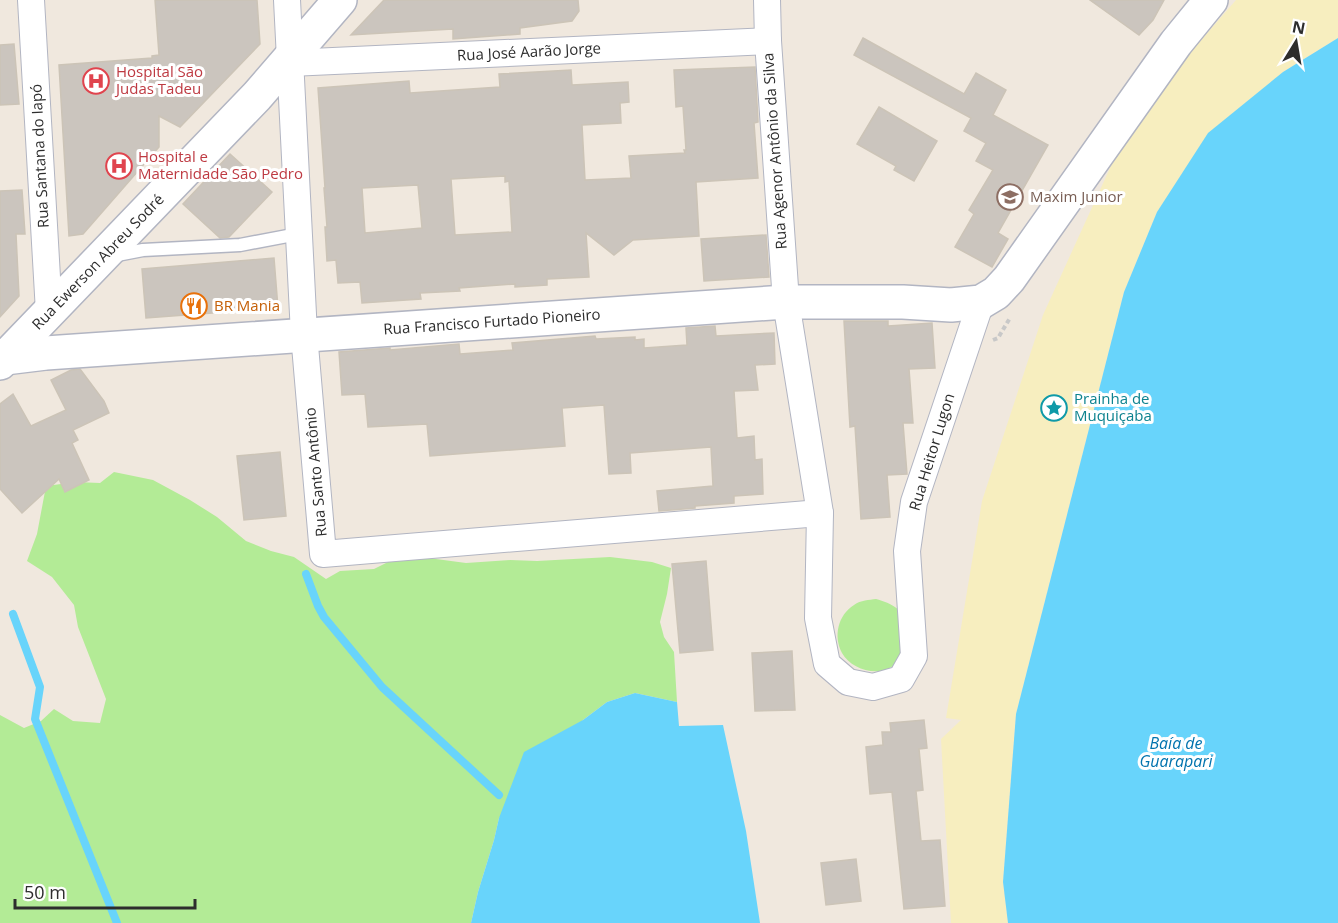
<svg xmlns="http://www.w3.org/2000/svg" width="1338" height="923" font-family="'Open Sans',sans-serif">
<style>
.green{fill:#b3eb96}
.sand{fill:#f7eebf}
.water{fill:#68d4fb}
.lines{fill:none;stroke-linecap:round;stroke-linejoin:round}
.stream{stroke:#68d4fb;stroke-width:8}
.building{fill:#cbc5be;stroke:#ccc4b7;stroke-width:1.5;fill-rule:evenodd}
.lane-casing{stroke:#b2b5c2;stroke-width:15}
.street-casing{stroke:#b2b5c2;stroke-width:28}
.secondary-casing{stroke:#b2b5c2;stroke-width:36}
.path{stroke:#c8c8c8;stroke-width:4;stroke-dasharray:4.5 3;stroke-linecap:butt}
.lane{stroke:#fff;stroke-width:12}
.street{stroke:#fff;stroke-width:26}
.secondary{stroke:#fff;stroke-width:33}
.labels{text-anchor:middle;stroke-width:6;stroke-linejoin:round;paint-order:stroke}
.street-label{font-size:15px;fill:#2d2d2d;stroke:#fff}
.health-label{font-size:15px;fill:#be3a42;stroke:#fff;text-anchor:start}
.education-label{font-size:15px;fill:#785e54;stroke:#fff;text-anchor:start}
.food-label{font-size:15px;fill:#c56008;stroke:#fff;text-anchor:start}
.culture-label{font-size:15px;fill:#0d838f;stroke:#fff;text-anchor:start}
.water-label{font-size:16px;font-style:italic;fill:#0073ae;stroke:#fff}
</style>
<rect width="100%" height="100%" fill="#f0e8de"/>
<g class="green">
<path d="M114,472l39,8 37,20 27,17 29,24 25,10 23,6 32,22 14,-8 34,-2 16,-8 31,-4 45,6 44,-3 27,1 73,-4 42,5 19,6 -4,26 -7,28 4,15 10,15 3,50 -42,-9 -28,9 -24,18 -84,98 -5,22 -16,52 -7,31h-471v-208l24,13 17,-7 13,-12 19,12 27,2 6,-24 -28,-72 -4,-22 -22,-28 -25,-16 10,-27 9,-48 30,-4 24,1z"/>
<path d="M876,599c15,4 31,12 33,29 0,5 -3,12 -5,17 -2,5 -3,13 -7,17 -14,17 -45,9 -55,-9 -9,-17 -4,-38 12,-48 7,-5 15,-5 22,-6z"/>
</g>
<path class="sand" d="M1236,0h102v38l-55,34 -126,140 -33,80 -108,422 -13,168 5,41h-57l-10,-184 20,-19 -15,-2 36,-217 61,-186 72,-158 73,-102z"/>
<g class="water">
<path d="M1338,38v885h-330l-5,-41 13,-168 108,-422 33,-80 51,-79 75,-61z"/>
<path d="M635,693l42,9 2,24 44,-1 23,106 14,92h-289l7,-31 16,-52 5,-22 25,-66 59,-32 24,-18z"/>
</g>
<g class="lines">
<g class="stream">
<path d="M306,574l12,32 6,11 58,70 117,108"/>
<path d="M13,614l27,73 -5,32 82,204"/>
</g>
</g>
<g class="building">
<path d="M155,0h102l3,44 -80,83 -21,-11v31l-76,87 -14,2 -10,-171 93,-7v-2l7,-1z"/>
<path d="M384,0h194l1,11 -7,10 -52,7v6l-67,5v-10l-102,6z"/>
<path d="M1090,0h74l-11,20 -14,15z"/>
<path d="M863,38l101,56 12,-21 30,17 -13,25 55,30 -50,88 10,6 -16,28 -37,-20 19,-33 -5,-4 24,-40 -17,-9 10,-18 -22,-12 7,-13 -117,-63z"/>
<path d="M14,44l5,60 -19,1v-60z"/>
<path d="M755,67l3,55 -4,1 4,55 -62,4 3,54 -66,4 -19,15 -28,-22 3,44 -42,2v6l-32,2v-3l-56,4 1,3 -40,2 1,6 -59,4 -2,-21 -22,1 -2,-23 -9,1 -2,-34h2l-3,-39h1l-7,-100 91,-7 1,12 90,-6 -1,-13 72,-4 1,15 56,-3 1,20 -9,1 1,20 -39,2 3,55 24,-1 22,-1 -2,-22 56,-3 -1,-3h2l-3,-44 -7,1 -2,-37zM505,176v6l4,-1 3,51 -57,3 -4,-56zM418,185l4,43 -57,5 -3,-45z"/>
<path d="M879,107l58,34 -23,40 -20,-11 2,-4 -39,-22z"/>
<path d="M230,154l42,38 -43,45 -9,1 -37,-34z"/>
<path d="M22,190l3,44h-9l3,62 -19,21v-126z"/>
<path d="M766,235l3,42 -65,4 -3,-42z"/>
<path d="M274,258l4,50 -132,10 -4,-49z"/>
<path d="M844,321h44v5l44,-3 3,45 -26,1 4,54h-10l4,51 -20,1 3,42 -29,2 -6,-93 -5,1z"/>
<path d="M715,326l1,10 58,-3 1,31 -20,1 3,25 -24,1 3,47 17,-2 1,24 7,-1 1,35 -29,2v7l-39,3v2l-36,3 -2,-20 56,-5 -2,-39 -81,6 1,20 -22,1 -5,-69 -42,3 3,38 -135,10 -3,-32 -59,3 -3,-33 -23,1 -3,-43 51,-4v2l69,-6 1,10 53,-4 -1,-7 83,-7 1,3 39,-2v3l9,-1v9l43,-3 -1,-17z"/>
<path d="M80,369l24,32 5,12 -36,17 5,10 -6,3 17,37 -24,12 -6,-13 -37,34 -22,-24v-85l13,-10 18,32 35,-16 -15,-30 20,-10z"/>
<path d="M280,452l6,64 -42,4 -7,-64z"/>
<path d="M706,561l7,89 -33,3 -8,-89z"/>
<path d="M792,651l3,59 -40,1 -3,-58z"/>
<path d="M924,720l3,28 -8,1 4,41 -7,1 5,50 19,-1 5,66 -41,3 -12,-117 -22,2 -4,-47 17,-2 -1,-13h9l-1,-9z"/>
<path d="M856,859l5,42 -35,4 -5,-42z"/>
</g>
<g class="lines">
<g class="lane-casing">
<path id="lane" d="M112,256l31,-6 97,-5 58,-11"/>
</g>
<g class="street-casing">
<g id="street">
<path d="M31,0l18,312"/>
<path d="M287,0l17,334 19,220 497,-41"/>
<path d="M767,0l1,41 18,261 34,211 -2,105 9,46 21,18 25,5 28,-8 13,-23 -7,-105 7,-49 67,-200"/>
<path d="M290,63l478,-22"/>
</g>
</g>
<g class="secondary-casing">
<g id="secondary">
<path d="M5,358l41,-5 740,-51h117l48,3 30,-3 15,-9 13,-14 167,-236 35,-43"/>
<path d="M0,363l257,-267 83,-96"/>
</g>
</g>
<path class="path" d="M993,340l5,-2 12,-20"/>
<use href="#lane" class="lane"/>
<use href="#street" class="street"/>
<use href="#secondary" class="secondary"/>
</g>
<defs>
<g id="hospital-ring" transform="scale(1.35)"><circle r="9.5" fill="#fff" stroke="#e0444e" stroke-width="1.5"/><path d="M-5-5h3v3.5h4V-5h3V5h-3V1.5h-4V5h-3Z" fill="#e0444e"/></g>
<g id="school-ring" transform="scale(1.35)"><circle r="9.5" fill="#fff" stroke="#8d6e63" stroke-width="1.5"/><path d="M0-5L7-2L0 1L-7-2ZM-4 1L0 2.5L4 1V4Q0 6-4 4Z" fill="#8d6e63"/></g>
<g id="restaurant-ring" transform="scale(1.35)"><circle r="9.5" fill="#fff" stroke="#e8710a" stroke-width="1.5"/><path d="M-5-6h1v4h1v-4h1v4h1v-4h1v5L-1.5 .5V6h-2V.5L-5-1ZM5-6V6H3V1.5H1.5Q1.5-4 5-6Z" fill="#e8710a"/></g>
<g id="sight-ring" transform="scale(1.35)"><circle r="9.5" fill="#fff" stroke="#0f9aa8" stroke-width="1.5"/><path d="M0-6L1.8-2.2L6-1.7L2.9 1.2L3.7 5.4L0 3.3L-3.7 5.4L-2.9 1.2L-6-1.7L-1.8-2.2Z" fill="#0f9aa8"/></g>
</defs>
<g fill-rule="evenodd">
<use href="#hospital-ring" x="96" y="81"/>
<use href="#hospital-ring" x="119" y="166"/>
<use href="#school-ring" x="1010" y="197"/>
<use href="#restaurant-ring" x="194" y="306"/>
<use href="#sight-ring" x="1054" y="408"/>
</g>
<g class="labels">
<g class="street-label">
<text transform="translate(529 52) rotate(-3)" y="5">Rua José Aarão Jorge</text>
<text transform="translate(775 151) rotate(-94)" y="5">Rua Agenor Antônio da Silva</text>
<text transform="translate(40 156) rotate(-93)" y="5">Rua Santana do Iapó</text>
<text transform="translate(98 262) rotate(-46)" y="5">Rua Ewerson Abreu Sodré</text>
<text transform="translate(492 322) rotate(-4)" y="5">Rua Francisco Furtado Pioneiro</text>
<text transform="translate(932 452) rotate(-73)" y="5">Rua Heitor Lugon</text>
<text transform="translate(316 472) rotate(-95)" y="5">Rua Santo Antônio</text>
</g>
<g class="health-label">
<text x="116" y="77">Hospital São<tspan x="116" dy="17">Judas Tadeu</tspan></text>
<text x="138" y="162">Hospital e<tspan x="138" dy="17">Maternidade São Pedro</tspan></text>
</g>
<g class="education-label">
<text x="1030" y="202">Maxim Junior</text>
</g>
<g class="food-label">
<text x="214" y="311">BR Mania</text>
</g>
<g class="culture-label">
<text x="1074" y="404">Prainha de<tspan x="1074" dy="17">Muquiçaba</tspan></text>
</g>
<g class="water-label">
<text x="1176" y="749">Baía de<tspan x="1176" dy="18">Guarapari</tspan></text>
</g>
</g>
<g transform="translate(1296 42) rotate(11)" stroke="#ffffff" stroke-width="4.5" paint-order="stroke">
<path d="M0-4.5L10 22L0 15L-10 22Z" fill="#2d2d2d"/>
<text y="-9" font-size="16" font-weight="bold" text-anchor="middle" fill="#2d2d2d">N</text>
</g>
<path d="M15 899v9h180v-9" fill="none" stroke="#2d2d2d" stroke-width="3"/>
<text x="24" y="899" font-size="18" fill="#2d2d2d" stroke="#ffffff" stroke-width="4.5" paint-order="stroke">50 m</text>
</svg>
